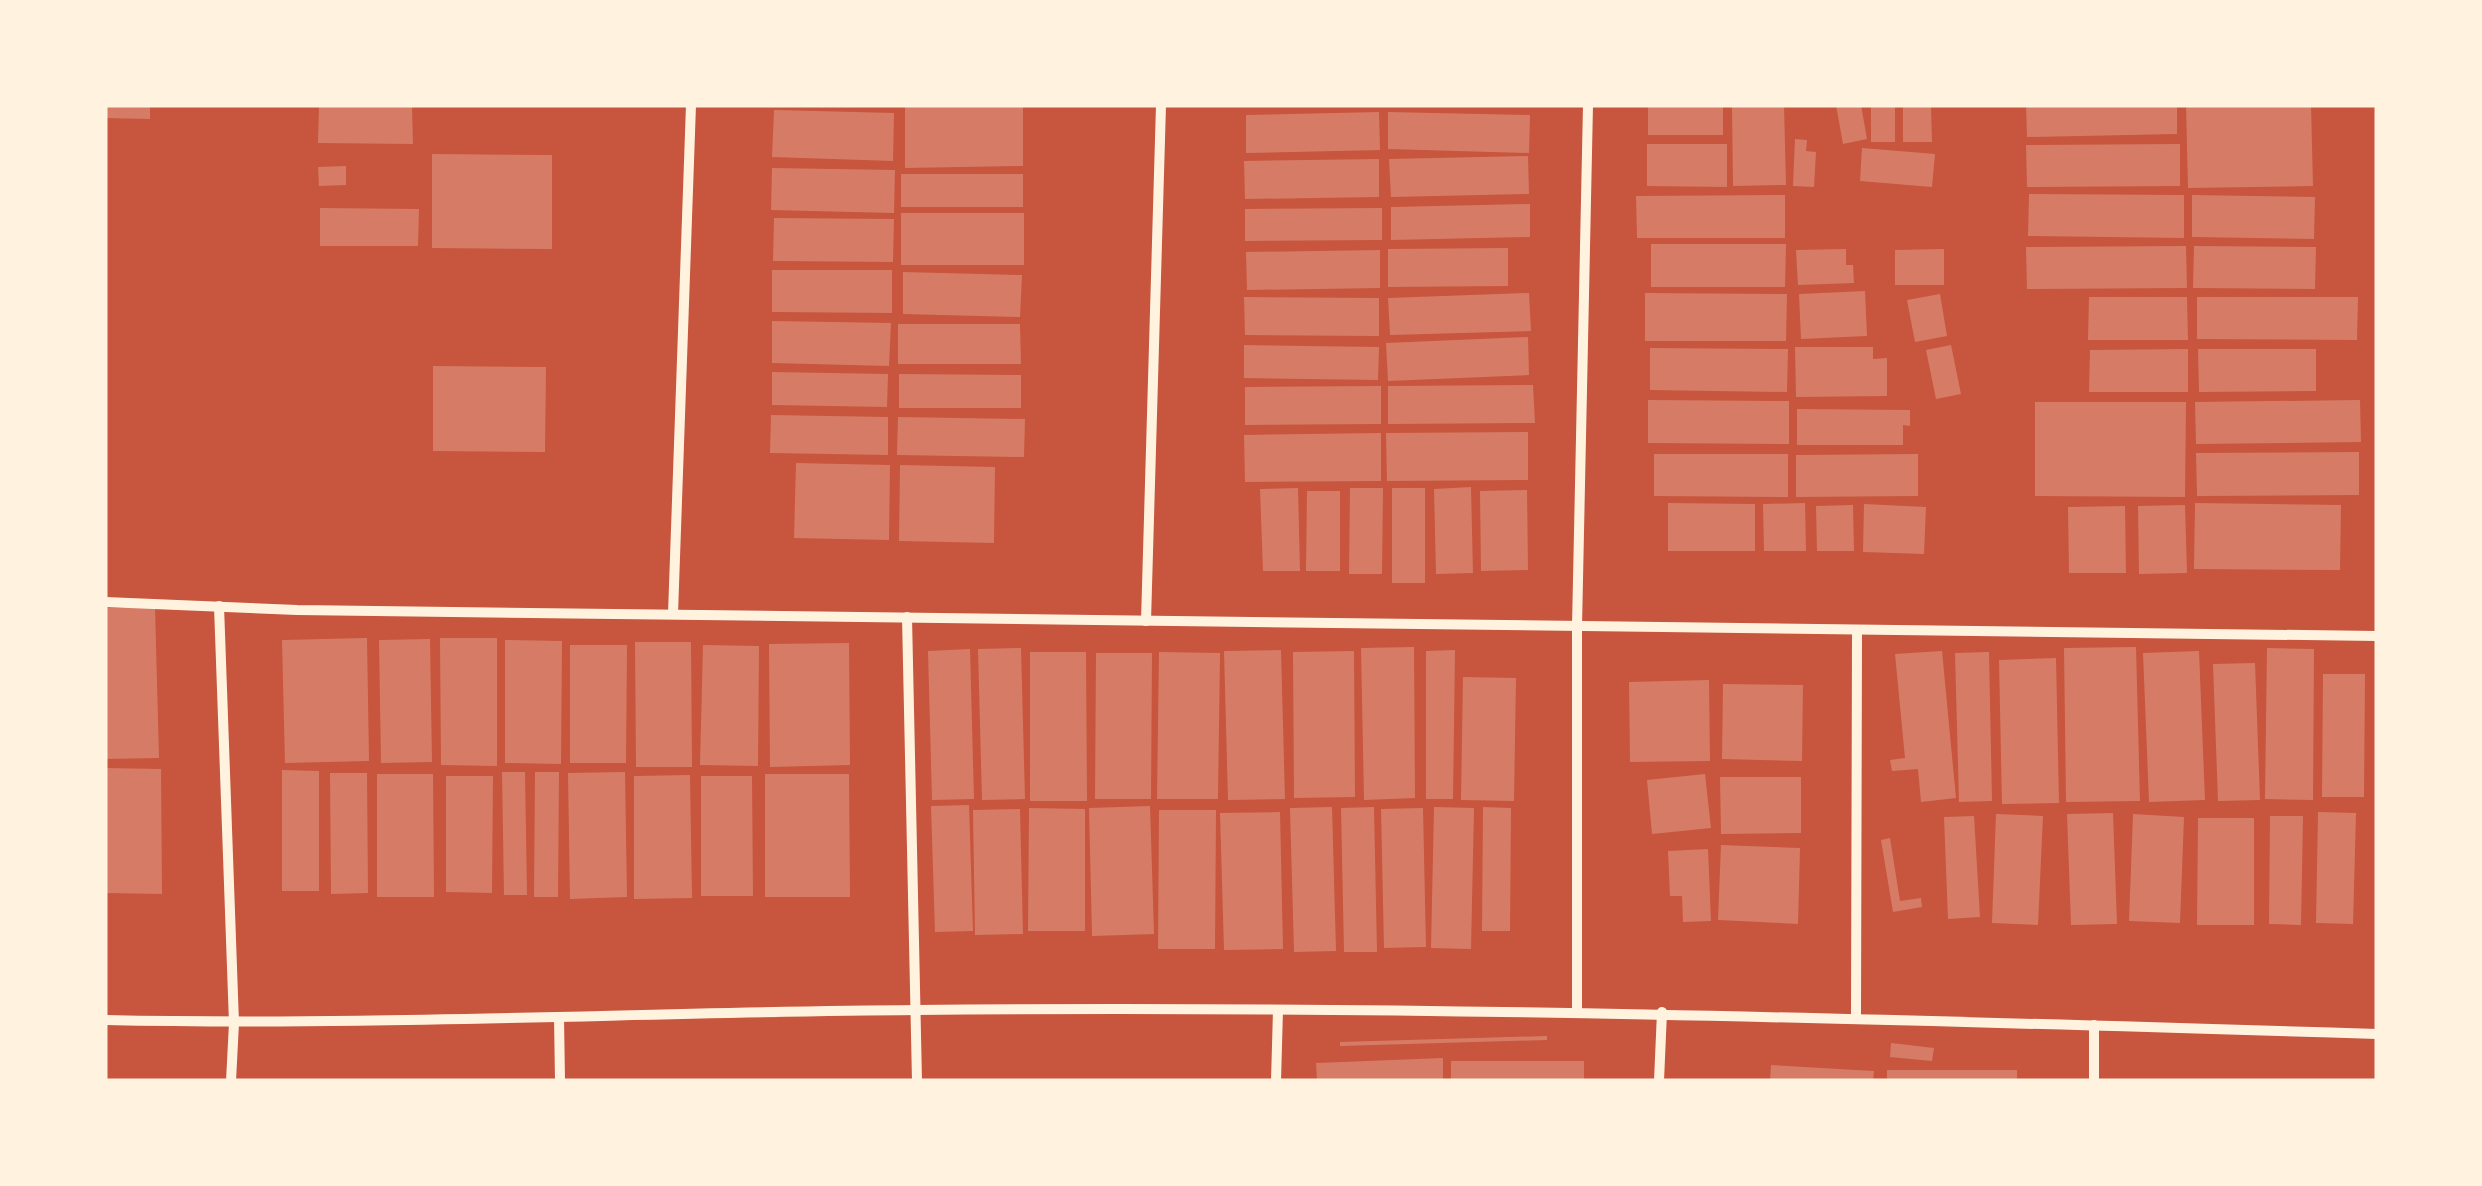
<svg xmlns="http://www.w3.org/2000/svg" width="2482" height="1186" font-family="Arial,sans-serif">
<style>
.building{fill:#d67c66}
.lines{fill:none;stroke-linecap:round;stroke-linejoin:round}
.minor{stroke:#fff3e0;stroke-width:10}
</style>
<rect width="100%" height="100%" fill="#c8553d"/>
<g class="building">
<path d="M105,105h45v14l-45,-1z"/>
<path d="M905,105h118v61l-118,2z"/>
<rect x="1648" y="105" width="75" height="30"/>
<path d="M1732,105h52l2,80 -53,1z"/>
<path d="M1836,105h25l6,34 -24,5z"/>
<rect x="1871" y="105" width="24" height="37"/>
<path d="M1903,105h28l1,37h-29z"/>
<path d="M2026,105h151v29l-150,3z"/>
<path d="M2186,105h125l2,81 -125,2z"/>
<path d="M319,106h93l1,38 -95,-1z"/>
<path d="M774,110l120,3 -1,48 -121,-4z"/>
<path d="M1379,112l1,38 -134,3v-38z"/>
<path d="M1388,112l142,3 -1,38 -141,-4z"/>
<path d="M1795,139l12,1 -1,11 10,1 -2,35 -21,-1z"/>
<path d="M1647,144h80v43l-80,-1z"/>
<path d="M2180,144v42l-153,1 -1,-42z"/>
<path d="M1862,148l73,6 -3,33 -72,-6z"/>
<path d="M432,154l120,1v94l-120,-1z"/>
<path d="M1528,156l1,38 -138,3 -2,-38z"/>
<path d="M1379,159v38l-134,2 -1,-38z"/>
<path d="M346,166v19l-27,1 -1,-19z"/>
<path d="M772,168l123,2 -1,43 -123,-3z"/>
<rect x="901" y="174" width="122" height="33"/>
<path d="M2029,194l155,1v43l-156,-2z"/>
<path d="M1785,195v43h-148l-1,-42z"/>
<path d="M2192,195l123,2 -1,42 -122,-2z"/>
<path d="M1530,204v33l-139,3v-33z"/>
<path d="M320,208l99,1 -1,37h-98z"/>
<path d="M1382,208v32l-137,1v-32z"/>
<rect x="901" y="213" width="123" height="52"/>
<path d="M774,218l120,1 -1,43 -120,-1z"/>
<path d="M1651,244h135l-1,43h-134z"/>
<path d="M2186,246l1,42 -160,1 -1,-42z"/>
<path d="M2194,246l122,1 -1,42 -122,-1z"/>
<path d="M1508,248v38l-120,1v-38z"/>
<path d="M1846,249v16h7l1,18 -56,2 -2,-35z"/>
<path d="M1944,249v36h-49v-35z"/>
<path d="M1380,250v38l-133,2 -1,-38z"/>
<path d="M772,270h120v43l-120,-1z"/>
<path d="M903,272l119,3 -2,42 -117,-3z"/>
<path d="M1865,291l2,45 -66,3 -2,-45z"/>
<path d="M1529,293l2,38 -141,4 -2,-37z"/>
<path d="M1645,293l142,1 -1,47h-141z"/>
<path d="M1940,294l7,42 -32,6 -8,-42z"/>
<path d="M1244,297l135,1v38l-134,-1z"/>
<path d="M2089,297h98l1,43h-100z"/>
<path d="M2197,297h161l-1,43 -160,-1z"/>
<path d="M772,321l119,2 -2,43 -117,-3z"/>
<path d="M898,324h122l1,40h-123z"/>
<path d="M1528,337l1,38 -141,6 -2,-38z"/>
<path d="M1244,345l135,2 -1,33 -134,-2z"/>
<path d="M1951,345l10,49 -25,5 -10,-49z"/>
<path d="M1795,347h78v12l14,-1v38l-91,1z"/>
<path d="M1650,348l138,1 -1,43 -137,-2z"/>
<path d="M2188,349v43h-99l1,-42z"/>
<path d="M2198,349h118v42l-117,1z"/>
<path d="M433,366l113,1 -1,85 -112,-1z"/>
<path d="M772,372l116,2 -1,33 -115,-2z"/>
<path d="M899,374l122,1v33h-122z"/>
<path d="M1533,385l2,38 -147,1v-38z"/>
<path d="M1381,386v38l-136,1v-38z"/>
<path d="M1648,400l141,1v43l-141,-1z"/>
<path d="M2360,400l1,42 -165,2 -1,-42z"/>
<path d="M2035,402h151l-1,95 -150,-1z"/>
<path d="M1797,409l113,1v16l-7,-1v20h-106z"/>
<path d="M771,415l117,2v38l-118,-2z"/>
<path d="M898,417l127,2 -1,38 -127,-2z"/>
<path d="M1528,432v48l-141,1 -1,-48z"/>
<path d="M1381,433v48l-136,1 -1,-47z"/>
<path d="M2359,452v43l-162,1 -1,-43z"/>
<path d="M1654,454h134v43l-134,-1z"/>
<path d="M1918,454v42l-122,1v-42z"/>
<path d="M796,463l94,2 -1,75 -95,-2z"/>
<path d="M900,465l95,2 -1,76 -95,-2z"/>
<path d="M1471,487l2,86 -37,1 -2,-85z"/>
<path d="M1298,488l2,83h-37l-3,-82z"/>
<path d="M1350,488h33l-1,86h-33z"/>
<rect x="1392" y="488" width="33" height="95"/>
<path d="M1527,490l1,80 -47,1 -1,-80z"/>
<path d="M1307,491h33v80h-34z"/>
<path d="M1668,503l87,1v47h-87z"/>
<path d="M1805,503l1,48h-42l-1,-47z"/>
<path d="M2195,503l146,2 -1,65 -146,-1z"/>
<path d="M1864,504l62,3 -2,47 -61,-2z"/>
<path d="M1853,505l1,46h-37l-1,-45z"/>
<path d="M2185,505l2,68 -48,1 -1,-68z"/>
<path d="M2125,506l1,67h-57l-1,-66z"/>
<path d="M155,607l4,151 -54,1v-151z"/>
<path d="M367,638l2,123 -84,2 -3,-123z"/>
<path d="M440,638h57v128l-56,-1z"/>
<path d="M430,639l2,123 -51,1 -2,-123z"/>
<path d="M505,640l57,1 -1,123 -56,-1z"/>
<path d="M635,642h56l1,125h-56z"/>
<path d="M849,643l1,122 -80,2 -1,-123z"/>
<path d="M570,645h57l-1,118h-56z"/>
<path d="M703,645l56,1 -1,120 -58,-1z"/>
<path d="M1414,647l1,151 -51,2 -3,-152z"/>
<path d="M2136,647l4,154 -74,1 -2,-154z"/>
<path d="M1021,648l4,151 -43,1 -4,-151z"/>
<path d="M2267,648l47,1 -1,151 -48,-1z"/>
<path d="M970,649l4,150 -42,1 -4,-149z"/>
<path d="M1281,650l4,149 -57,1 -4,-149z"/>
<path d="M1455,650l-2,149h-27v-148z"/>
<path d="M1354,651l1,146 -61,1 -1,-146z"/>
<path d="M1942,651l14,147 -35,4 -3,-33 -26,2 -2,-11 15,-2 -10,-104z"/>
<path d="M2199,651l6,149 -56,2 -6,-149z"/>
<path d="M1030,652h56l1,149h-57z"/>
<path d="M1159,652l61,1 -2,146h-61z"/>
<path d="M1989,652l3,149 -33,1 -4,-149z"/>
<path d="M1096,653h56l-1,146h-56z"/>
<path d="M2056,658l3,145 -57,1 -3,-144z"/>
<path d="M2255,663l5,137 -42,1 -5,-137z"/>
<path d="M2323,674h42l-1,123h-42z"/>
<path d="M1463,677l53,1 -2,123 -53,-1z"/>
<path d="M1709,680l1,81 -80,1 -1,-80z"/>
<path d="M1723,684l80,1 -1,76 -80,-2z"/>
<path d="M105,768l56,1 1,125 -57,-1z"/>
<path d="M282,770l37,1v120h-37z"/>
<path d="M502,772h23l2,123h-23z"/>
<path d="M535,772h24l-1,125h-24z"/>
<path d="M625,772l2,125 -57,2 -2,-126z"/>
<path d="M330,773h37l1,120 -37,1z"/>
<path d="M377,774h56l1,123h-57z"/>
<path d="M765,774h84l1,123h-85z"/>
<path d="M1705,774l6,54 -59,6 -5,-54z"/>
<path d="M690,775l2,123 -58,1v-123z"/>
<path d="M446,776h47l-1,117 -46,-1z"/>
<path d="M701,776h51l1,120h-52z"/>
<path d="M1720,777h81v56l-80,1z"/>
<path d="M969,805l4,126 -38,1 -4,-126z"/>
<path d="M1150,806l4,128 -62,2 -3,-128z"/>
<path d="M1332,807l4,144 -42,1 -4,-144z"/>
<path d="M1374,807l3,145h-33l-3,-144z"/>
<path d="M1434,807l40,1 -3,141 -40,-1z"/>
<path d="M1483,807l28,1 -1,123h-28z"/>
<path d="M1029,808l56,1v122h-57z"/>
<path d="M1423,808l3,139 -42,1 -3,-139z"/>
<path d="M1020,809l3,125 -48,1 -2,-125z"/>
<path d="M1159,810h57l-1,139h-57z"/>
<path d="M1280,812l3,137 -59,1 -4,-137z"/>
<path d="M2318,812l38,1 -3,111 -37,-1z"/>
<path d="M2113,813l4,111 -46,1 -4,-111z"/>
<path d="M1996,814l47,2 -5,109 -46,-2z"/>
<path d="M2133,814l51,3 -4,106 -51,-2z"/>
<path d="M1974,816l6,101 -32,2 -4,-102z"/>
<path d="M2270,816h33l-2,109 -32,-1z"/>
<path d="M2198,818h56v107h-57z"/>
<path d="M1890,838l10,63 21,-3 1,9 -29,5 -12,-72z"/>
<path d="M1721,845l79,3 -2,76 -80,-4z"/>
<path d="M1708,849l3,72 -28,1 -1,-26h-12l-2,-45z"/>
<path d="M1547,1036v4l-207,6v-4z"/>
<path d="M1891,1043l43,5 -2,13 -42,-4z"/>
<path d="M1443,1058v23h-126l-1,-18z"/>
<rect x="1451" y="1061" width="133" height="20"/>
<path d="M1771,1065l103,6 -1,10h-103z"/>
<rect x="1887" y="1070" width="130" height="11"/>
</g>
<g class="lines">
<g class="minor">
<path d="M105,602l192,8 2080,26"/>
<path d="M219,606l15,417 -3,58"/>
<path d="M673,614l18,-509"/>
<path d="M907,617l10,464"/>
<path d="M1146,621l15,-516"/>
<path d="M1577,1010v-383l11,-522"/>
<path d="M559,1017l1,64"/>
<path d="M1856,1018l1,-386"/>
<path d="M105,1020c270,6 540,-8 811,-10 487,-5 974,9 1461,24"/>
<path d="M1276,1081l2,-71"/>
<path d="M1659,1081l3,-69"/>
<path d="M2094,1081v-56"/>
</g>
</g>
<rect width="2482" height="1186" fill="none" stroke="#fff3e0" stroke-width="215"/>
</svg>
